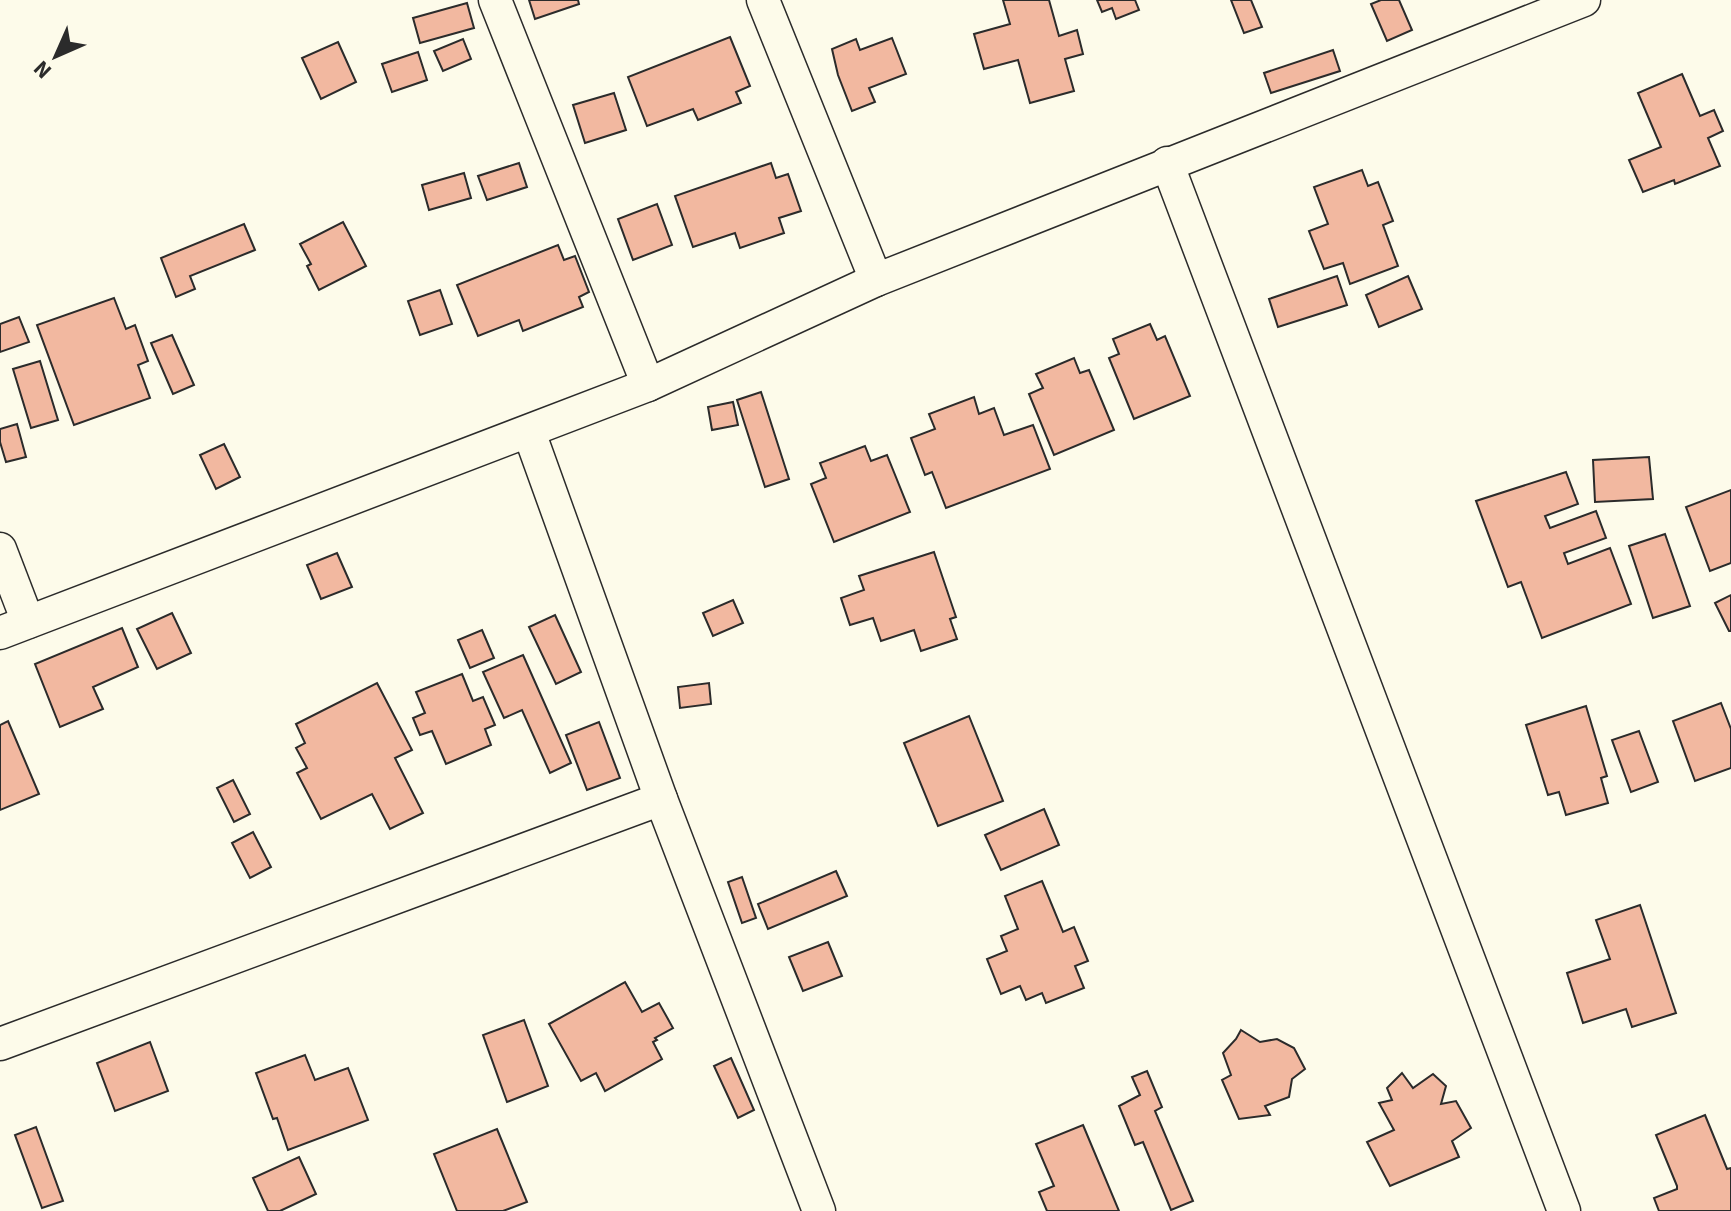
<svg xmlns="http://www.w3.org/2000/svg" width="1731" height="1211" font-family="'Source Sans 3',sans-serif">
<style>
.building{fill:#f2b8a0;stroke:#2b2b2b;stroke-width:2}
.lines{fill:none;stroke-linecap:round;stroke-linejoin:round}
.minor-casing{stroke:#2b2b2b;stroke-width:35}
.minor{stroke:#fdfbea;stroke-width:32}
</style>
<rect width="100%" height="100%" fill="#fdfbea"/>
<g class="building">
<path d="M529,0h49l1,4 -44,15z"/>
<path d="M1003,0h46l10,36 18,-6 6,24 -18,5 9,32 -44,12 -12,-43 -34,9 -10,-35 36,-10z"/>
<path d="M1097,0h38l4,10 -23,9 -4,-11 -10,4z"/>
<path d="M1231,0h20l11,27 -18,6z"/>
<path d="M1381,0h18l13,30 -25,11 -16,-37z"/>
<path d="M467,3l7,25 -54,15 -7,-25z"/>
<path d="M730,37l20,49 -14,6 5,11 -43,17 -5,-11 -46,17 -19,-49z"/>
<path d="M892,38l14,36 -37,14 6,14 -23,9 -14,-36 -6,-26 24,-10 4,11z"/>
<path d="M463,39l8,20 -28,12 -9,-20z"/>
<path d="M338,42l18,40 -35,17 -19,-41z"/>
<path d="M1333,50l7,21 -69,22 -7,-20z"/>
<path d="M418,52l9,28 -35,12 -10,-28z"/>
<path d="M1682,74l18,42 14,-6 9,21 -15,7 12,28 -45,18 -1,-4 -31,12 -14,-32 32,-13 -23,-54z"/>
<path d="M614,93l12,37 -41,13 -12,-38z"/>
<path d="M519,163l8,24 -40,13 -9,-24z"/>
<path d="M771,163l5,15 12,-4 13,37 -22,7 5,15 -44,15 -5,-15 -42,14 -18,-51z"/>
<path d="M1362,170l6,16 10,-4 15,39 -10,4 15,41 -48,18 -7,-21 -19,6 -15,-38 19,-7 -14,-37z"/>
<path d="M464,173l7,25 -42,12 -7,-25z"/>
<path d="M657,204l15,41 -39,15 -15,-41z"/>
<path d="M343,222l23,44 -47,24 -12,-24 4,-2 -11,-20z"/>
<path d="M244,224l11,26 -65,26 5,13 -19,8 -15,-39z"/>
<path d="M558,245l6,15 11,-4 14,36 -10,5 4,10 -60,24 -4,-11 -41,16 -21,-51z"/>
<path d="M1337,276l10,29 -69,22 -9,-28z"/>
<path d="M1408,276l14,33 -43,18 -13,-32z"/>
<path d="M440,290l12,34 -32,11 -12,-34z"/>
<path d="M114,298l12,31 9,-4 13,36 -10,4 12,33 -76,27 -37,-100z"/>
<path d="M19,317l10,25 -29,10v-28z"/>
<path d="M1150,324l7,16 8,-4 25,60 -56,23 -25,-61 10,-4 -6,-15z"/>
<path d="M172,335l22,50 -21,9 -22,-51z"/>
<path d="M1074,358l6,15 9,-3 25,60 -60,25 -25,-61 14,-6 -7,-14z"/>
<path d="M40,361l18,59 -27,8 -18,-59z"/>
<path d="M761,392l28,87 -24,8 -28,-87z"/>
<path d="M974,397l5,17 15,-6 10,27 29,-10 17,44 -104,39 -14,-36 -7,3 -14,-37 24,-9 -6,-15z"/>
<path d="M733,402l5,23 -26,5 -4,-23z"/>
<path d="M17,424l9,33 -20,5 -6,-20v-13z"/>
<path d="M224,444l16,33 -24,12 -16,-34z"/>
<path d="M865,446l6,15 16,-6 23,57 -76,30 -23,-58 15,-6 -6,-15z"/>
<path d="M1649,457l4,42 -58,3 -2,-42z"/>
<path d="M1566,472l12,32 -33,12 5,12 46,-17 10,27 -42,15 4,11 42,-16 21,56 -89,34 -21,-56 -13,5 -32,-86z"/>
<path d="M1731,490v73l-21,8 -24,-64z"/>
<path d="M1665,534l25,72 -37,12 -24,-72z"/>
<path d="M934,552l22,65 -6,2 7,20 -36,12 -7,-21 -33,11 -8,-23 -23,7 -9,-27 23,-8 -5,-14z"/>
<path d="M337,553l15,34 -31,12 -14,-34z"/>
<path d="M1731,595v36h-2l-14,-28z"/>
<path d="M733,600l10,23 -30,13 -10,-23z"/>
<path d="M172,613l19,40 -34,16 -20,-40z"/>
<path d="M555,615l26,57 -25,12 -27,-57z"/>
<path d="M122,628l16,39 -45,20 10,22 -43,18 -25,-63z"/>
<path d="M482,630l12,28 -24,10 -12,-28z"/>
<path d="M523,655l48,108 -21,10 -28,-63 -18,8 -21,-46z"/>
<path d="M462,674l11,27 10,-4 12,28 -10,4 6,16 -45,19 -14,-33 -12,4 -7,-17 12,-5 -9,-21z"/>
<path d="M377,683l35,67 -17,8 28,55 -33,16 -18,-35 -51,25 -24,-46 10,-5 -11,-20 9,-5 -9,-19z"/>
<path d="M709,683l2,21 -31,4 -2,-21z"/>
<path d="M1721,703l10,26v39l-36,13 -22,-60z"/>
<path d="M1586,706l21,70 -6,2 7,25 -42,12 -7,-23 -11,3 -22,-70z"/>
<path d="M969,716l34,85 -65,25 -34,-83z"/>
<path d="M8,721l31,73 -39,16v-85z"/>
<path d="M599,722l21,56 -33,12 -21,-55z"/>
<path d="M1639,731l19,51 -27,10 -19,-52z"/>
<path d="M233,780l17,34 -16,8 -17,-34z"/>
<path d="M1044,809l15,36 -58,25 -16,-35z"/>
<path d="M253,832l18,35 -21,11 -18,-35z"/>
<path d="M836,871l11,25 -79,33 -10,-25z"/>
<path d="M742,877l14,41 -14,5 -14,-41z"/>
<path d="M1042,881l21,51 11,-5 14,34 -13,5 9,22 -38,15 -4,-10 -16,7 -6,-14 -19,8 -14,-35 20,-8 -6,-15 17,-7 -13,-33z"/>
<path d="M1640,905l36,108 -44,14 -6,-18 -43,14 -16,-50 43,-14 -14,-39z"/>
<path d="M828,942l14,34 -39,15 -14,-34z"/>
<path d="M625,982l17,30 17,-9 14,25 -18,10 2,2 -4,2 9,17 -57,32 -9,-18 -15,8 -32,-57z"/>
<path d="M524,1020l24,66 -41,16 -24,-67z"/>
<path d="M1241,1030l19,12 17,-3 17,9 11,21 -13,10 -3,18 -24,9 5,9 -31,4 -17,-39 9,-5 -8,-22 13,-14z"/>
<path d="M150,1042l18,49 -53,20 -18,-48z"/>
<path d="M305,1055l10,25 33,-12 20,52 -80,30 -11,-32 -4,1 -17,-46z"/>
<path d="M731,1058l23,52 -16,8 -24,-52z"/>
<path d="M1147,1071l15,36 -7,4 38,90 -22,9 -28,-68 -8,3 -16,-39 21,-11 -8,-18z"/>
<path d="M1402,1073l11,15 20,-14 13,12 -5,18 15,-3 15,27 -19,13 7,16 -69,29 -23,-44 27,-12 -15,-27 13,-3 -5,-12z"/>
<path d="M1705,1115l22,54 4,-1v43h-72l-5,-13 23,-9v-3l-21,-51z"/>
<path d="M1083,1125l36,86h-72l-8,-19 15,-6 -18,-42z"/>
<path d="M36,1127l27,74 -21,7 -27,-73z"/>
<path d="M497,1129l30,73 -24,9h-46l-23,-57z"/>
<path d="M299,1157l17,37 -36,17h-12l-15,-33z"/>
</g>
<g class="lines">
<g class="minor-casing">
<g id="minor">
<path d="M495,0l153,385"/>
<path d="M763,0l113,280"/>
<path d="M1167,163l397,1048"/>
<path d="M529,432l132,367 158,412"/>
<path d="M0,549l28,73"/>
<path d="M0,633l648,-248 228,-105 708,-280"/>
<path d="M0,1044l661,-245"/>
</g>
</g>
<use href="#minor" class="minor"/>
</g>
<g transform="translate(56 56) rotate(225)" stroke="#fdfbea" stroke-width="6" paint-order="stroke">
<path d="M0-6L14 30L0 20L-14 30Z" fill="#2b2b2b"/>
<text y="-12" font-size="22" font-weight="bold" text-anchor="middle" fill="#2b2b2b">N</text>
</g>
</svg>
